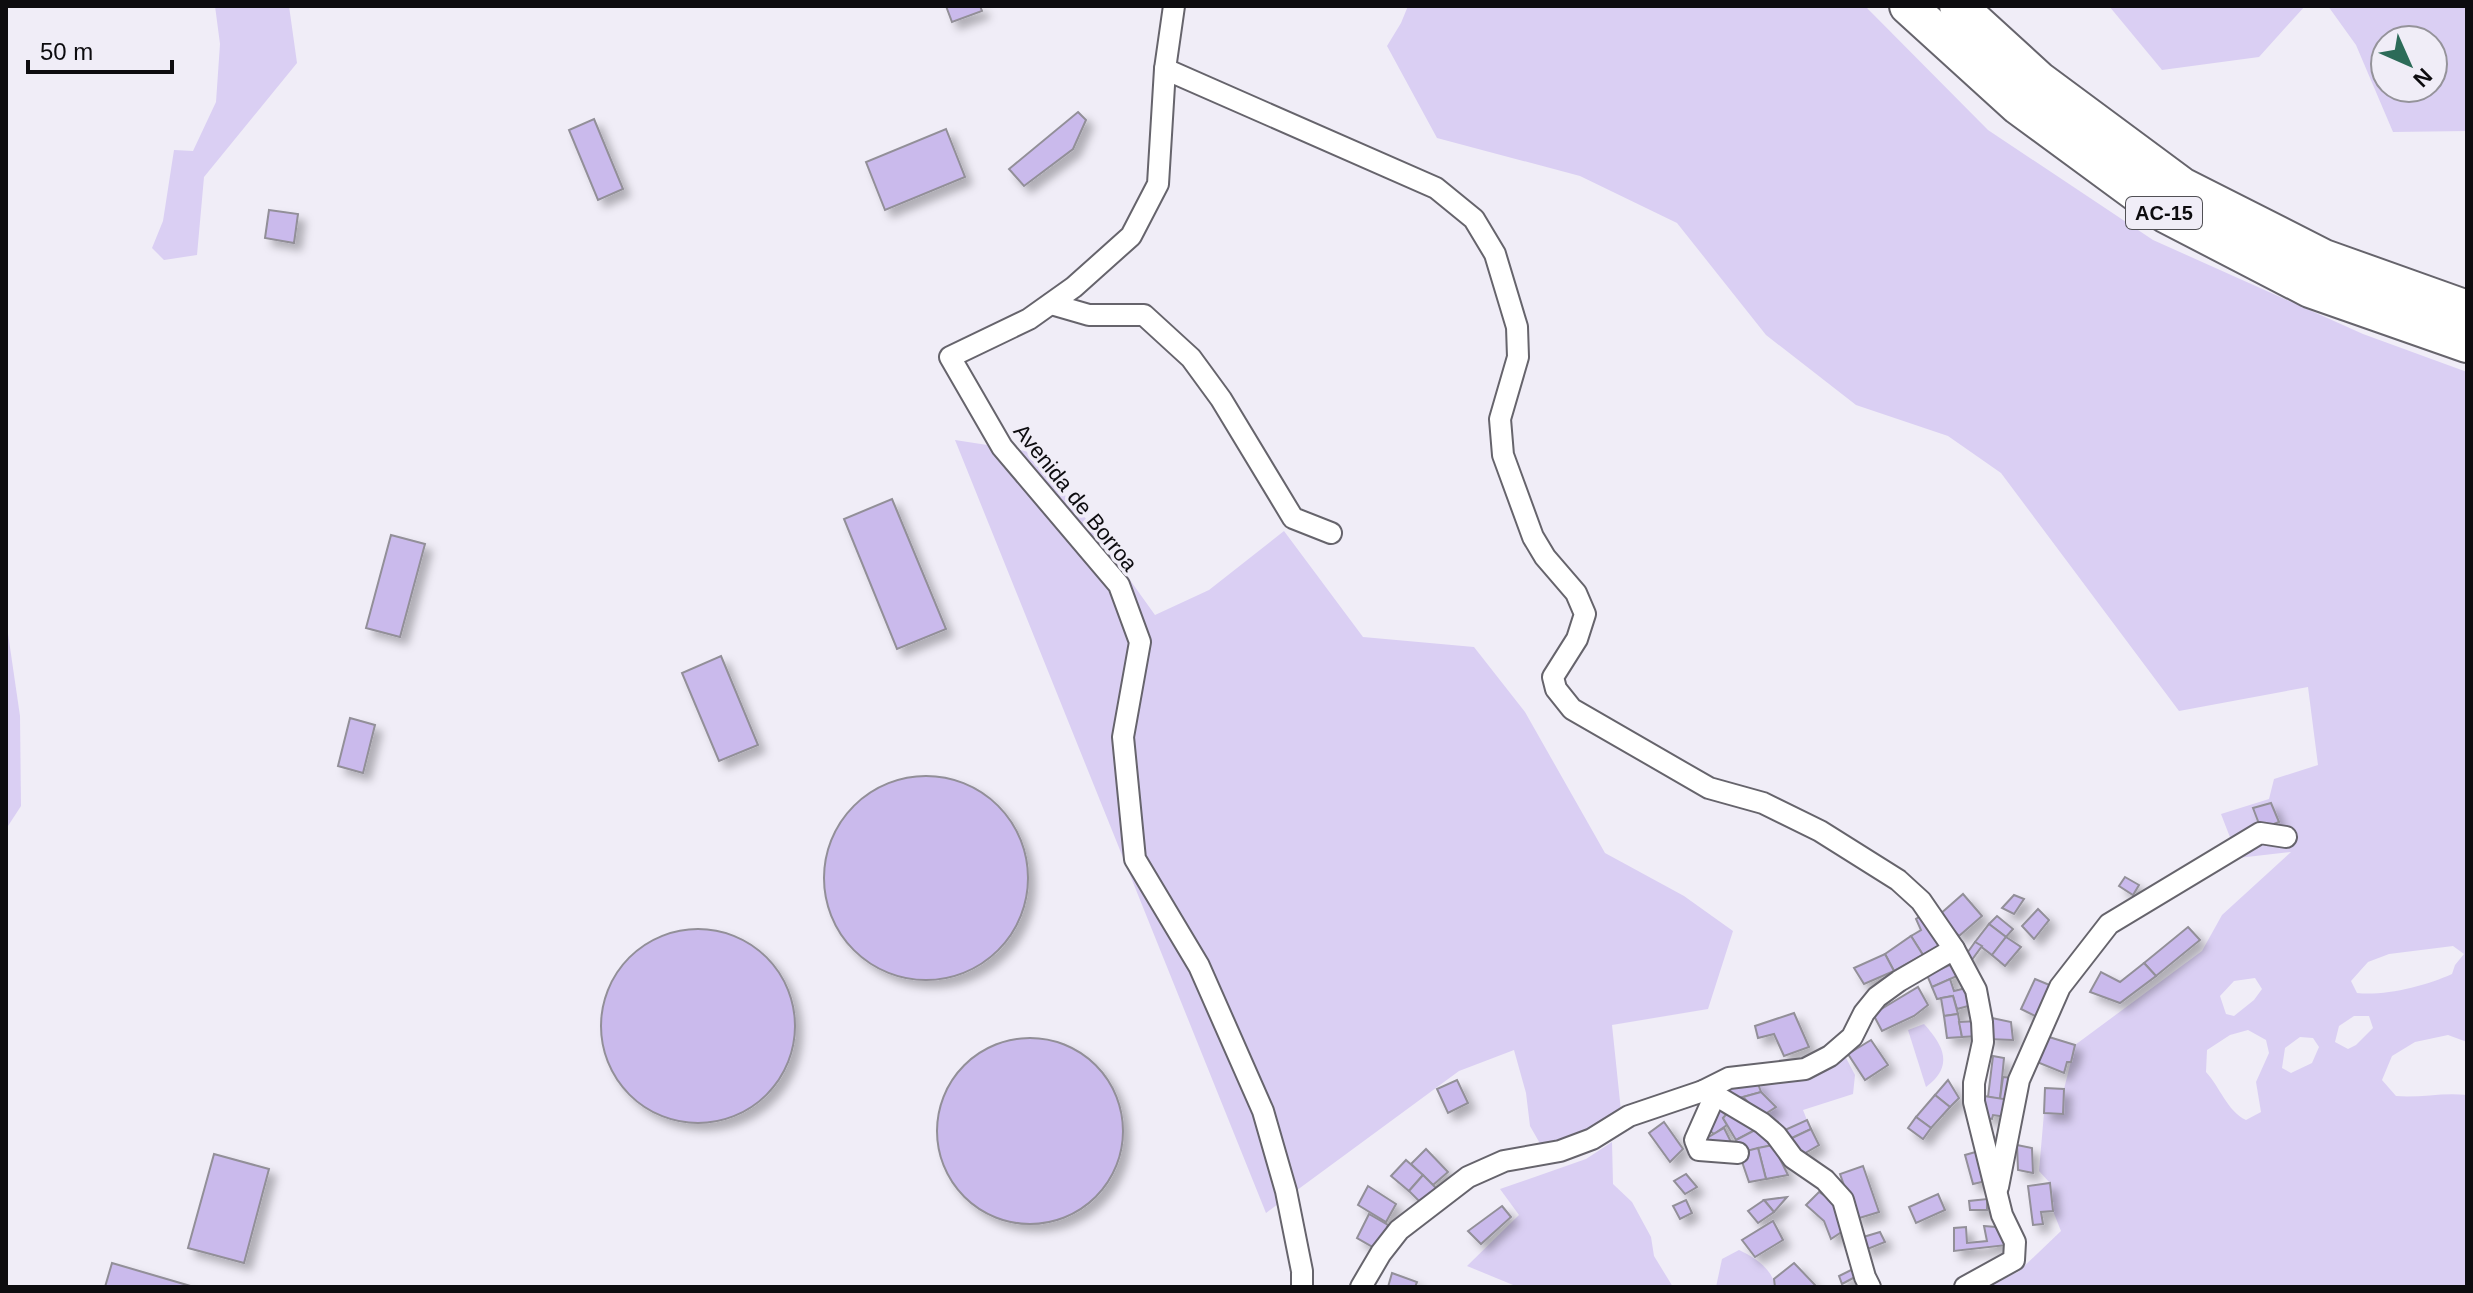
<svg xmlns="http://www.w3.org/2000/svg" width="2473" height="1293" font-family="Helvetica,sans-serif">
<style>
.green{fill:#dacff3;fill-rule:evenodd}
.building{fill:#cabaec;stroke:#928f98;stroke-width:2;filter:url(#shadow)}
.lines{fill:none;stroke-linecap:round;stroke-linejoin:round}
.minor-casing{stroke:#66646c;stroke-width:24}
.motorway-casing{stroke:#66646c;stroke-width:40}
.minor{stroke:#fff;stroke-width:20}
.motorway{stroke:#fff;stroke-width:36}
.labels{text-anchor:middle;stroke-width:7;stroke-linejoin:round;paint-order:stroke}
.shield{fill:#f0edf7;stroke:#515055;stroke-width:2}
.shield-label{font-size:20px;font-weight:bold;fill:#0d0c0f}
.street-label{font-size:22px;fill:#0d0c0f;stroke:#f0edf7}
</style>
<defs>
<filter id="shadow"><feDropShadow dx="7" dy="7" stdDeviation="4" flood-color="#0004"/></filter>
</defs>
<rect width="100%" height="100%" fill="#f0edf7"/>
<g class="green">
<path d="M215,6h74l8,57 -93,114 -7,78 -33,5 -12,-12 11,-27 11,-71 19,1 23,-49 4,-58z"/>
<path d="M1408,6h457l123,124 165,110 210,94 104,38v670l-19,-7 -33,7 -23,14 -10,24 14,16c25,2 47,-4 71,-1v192h-483l34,-15 43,-41 -8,-20 -3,-28 -11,-12 5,-58 19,1 1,-25 11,-44 127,-94 20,-36 69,-63 -53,6 -17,-44 48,-15 5,-20 44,-14 -10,-78 -129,24 -178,-238 -53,-37 -92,-31 -90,-70 -89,-112 -97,-47 -143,-38 -50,-92 14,-23zM2453,946l11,8 -9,11 -3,9c-26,12 -67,22 -95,19l-6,-12 17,-19 21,-8zM2255,978l7,11 -8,11 -20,16 -8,-2 -6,-18 14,-15zM2354,1016h15l4,12 -17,17 -8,4 -13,-7 4,-16zM2248,1030l18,10 3,13 -13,29 5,30 -15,8c-19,-9 -26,-33 -40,-48l1,-22 23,-15zM2300,1037l13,1 6,9 -7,16 -21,10 -9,-5 3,-20z"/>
<path d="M2109,6h196l-46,51 -97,13z"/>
<path d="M2328,6h139v125l-74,1 -37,-87zM2385,40h48v48h-48z"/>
<path d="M955,440l71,11 61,69 68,95 54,-25 75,-59 79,106 111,10 51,65 80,141 79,43 49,35 -25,78 -96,16 9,86 -48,27 -31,9 -12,-21 -4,-33 -12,-43 -55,21 -193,142z"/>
<path d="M6,620l14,96 1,90 -15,23z"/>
<path d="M1924,1024c20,22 30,42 2,63l-18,-57z"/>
<path d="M1844,1054l11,21 -2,19 -50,16 4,10 -27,13 -18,-17 13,-9 -14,-15 -4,-11z"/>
<path d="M1612,1142l1,42 19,18 19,35 3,19 19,31h-155l-51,-21 52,-51 -19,-26 86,-30z"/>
<path d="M1739,1250c15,7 34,19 36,37h-59l6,-28z"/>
</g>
<g class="building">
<path d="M946,6h34l2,5 -30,11z"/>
<path d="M1078,112l8,8 -13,29 -49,37 -15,-17z"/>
<path d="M594,119l29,70 -25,11 -29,-70z"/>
<path d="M946,129l19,48 -80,33 -19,-48z"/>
<path d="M269,210l29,4 -4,29 -29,-5z"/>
<path d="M892,499l54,130 -49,20 -53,-130z"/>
<path d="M391,535l34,9 -25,93 -34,-9z"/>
<path d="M721,656l37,89 -39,16 -37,-88z"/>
<path d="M350,718l25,7 -12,48 -25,-7z"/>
<circle cx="926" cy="878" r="102"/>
<path d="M2271,803l8,19 -18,7 -8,-21z"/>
<path d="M2125,877l14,8 -6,10 -14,-9z"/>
<path d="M1963,894l19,22 -23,20 -20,-21z"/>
<path d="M2014,895l10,4 -10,15 -12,-6z"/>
<path d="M2038,909l11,11 -15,19 -12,-13z"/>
<path d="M1924,914l18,30 -19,11 -12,-19 10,-6 -5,-11z"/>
<path d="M1997,916l16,13 -7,8 -17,-13z"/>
<path d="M1989,924l17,13 -14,18 -17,-13z"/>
<path d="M2188,927l12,13 -44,36 -12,-13z"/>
<circle cx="698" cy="1026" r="97"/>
<path d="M1911,936l12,19 -29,16 -9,-17z"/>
<path d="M2006,937l15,10 -16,19 -13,-11z"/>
<path d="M1975,942l7,4 -11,15 -6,-5z"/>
<path d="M1885,954l9,17 -30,13 -10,-16z"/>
<path d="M2144,963l12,13 -36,27 -30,-11 11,-20 19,10z"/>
<path d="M1952,964l5,12 -25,11 -5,-12z"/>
<path d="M1950,979l4,12 12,-3 6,17 -15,4 -4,-13 -16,3 -5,-12z"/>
<path d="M2035,979l17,7 -15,31 -16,-8z"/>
<path d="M1918,987l10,18 -14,11 -32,15 -9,-17z"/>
<path d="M1953,996l5,18 -14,2 -3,-18z"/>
<path d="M1794,1013l15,34 -25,9 -10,-22 -16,4 -3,-12z"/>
<path d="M1958,1014l4,23 -15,1 -3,-22z"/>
<path d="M1992,1018l19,4 2,18 -26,-1z"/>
<path d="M1978,1021v15l-16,1 -3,-15z"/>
<path d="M2049,1037l26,8 -4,17h-4l-3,11 -27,-11z"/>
<circle cx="1030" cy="1131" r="93"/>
<path d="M1871,1040l17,25 -23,15 -17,-26z"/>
<path d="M1993,1056l11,2 -4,41 -12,-2z"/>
<path d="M2003,1077l10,1 -3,22 -10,-1z"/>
<path d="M1457,1080l11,23 -20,10 -11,-24z"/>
<path d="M1948,1080l11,18 -9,9 -15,-12z"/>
<path d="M1757,1081l4,11 -18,5 -10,2 -13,-10z"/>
<path d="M2045,1088l19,1 -1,25 -19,-1z"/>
<path d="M1761,1092l15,15 -14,9 -19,-19z"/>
<path d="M1935,1095l15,12 -19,21 -15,-11z"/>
<path d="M1984,1096l26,4 -3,17 -14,-2 -1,4 -7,-1z"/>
<path d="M1718,1108l8,7 -3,3 4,7 -13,9 -9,-7z"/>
<path d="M1730,1110l27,19 -21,11 -13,-22z"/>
<path d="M1916,1117l15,11 -8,11 -15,-11z"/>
<path d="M1807,1120l4,9 -21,10 -5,-9z"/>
<path d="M1664,1122l19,27 -13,13 -21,-29z"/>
<path d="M1724,1128l7,14 -20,5 -4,-9z"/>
<path d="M1757,1129l16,16 -34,8 -3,-13z"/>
<path d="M1811,1129l8,16 -19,11 -10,-17z"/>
<path d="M1773,1145l15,30 -22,4 -8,-31z"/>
<path d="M2017,1145l15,3 1,25 -15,-3z"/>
<path d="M1758,1148l8,31 -17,3 -10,-29z"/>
<path d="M1426,1149l22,23 -15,13 -22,-21z"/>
<path d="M1979,1151l7,30 -13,3 -8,-29z"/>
<path d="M214,1154l55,15 -25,94 -56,-15z"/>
<path d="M1406,1160l17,15 -14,16 -18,-15z"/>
<path d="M1863,1166l16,46 -23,7 -16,-45z"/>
<path d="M1686,1174l11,13 -12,7 -11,-13z"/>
<path d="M1423,1175l16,16 -17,13 -13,-13z"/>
<path d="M2050,1183l3,28 -12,1 2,12 -10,1 -5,-39z"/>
<path d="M1368,1186l28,18 -10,18 -28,-17z"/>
<path d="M1819,1192l20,13 7,24 -15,10 -7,-18 -18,-16z"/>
<path d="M1938,1194l7,16 -29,13 -7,-16z"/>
<path d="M1787,1197l-13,15 -10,-12z"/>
<path d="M1987,1199v11h-17l-1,-9z"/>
<path d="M1686,1200l6,13 -12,6 -7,-13z"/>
<path d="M1764,1200l10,12 -16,11 -10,-12z"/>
<path d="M1502,1206l9,11 -30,27 -13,-13z"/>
<path d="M1369,1214l19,11 -10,25 -21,-12z"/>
<path d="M1773,1221l10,19 -28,17 -13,-17z"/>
<path d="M1984,1226l12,1 9,8 2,10 -53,6v-23l12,-1 1,16 20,-2z"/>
<path d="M1880,1232l5,10 -20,8 -5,-12z"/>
<path d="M112,1263l82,24h-89z"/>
<path d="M1794,1263l22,23 -41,1 -1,-8z"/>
<path d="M1853,1269l4,7 -15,8 -3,-8z"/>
<path d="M1392,1273l25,9 -2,5h-27z"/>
</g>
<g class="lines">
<g class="minor-casing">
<g id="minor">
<path d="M1174,6l-9,63 -7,115 -27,52 -57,51 -45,32 -79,38 52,90 117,138 21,57 -17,95 12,122 64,107 64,145 23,80 16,80v16"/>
<path d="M1165,69l271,119 38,31 21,35 22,73 1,30 -18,62 3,36 30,82 12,20 31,36 9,21 -8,25 -24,38 3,12 16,20 137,79 54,15 57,28 78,49 23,21 33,48 22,41 6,32 1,20 -9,41v19l28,113 13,27 -1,18 -49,27"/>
<path d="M1051,304l38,11h55l47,43 30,41 72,119 38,15"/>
<path d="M1703,1091l12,4 47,28 14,12 17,23 32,22 18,20 22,77 5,10"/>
<path d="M1715,1095l-20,45 4,10 39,3"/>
<path d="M1998,1187l21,-107 41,-93 49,-63 151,-91 26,4"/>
<path d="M1361,1287l20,-34 18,-23 69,-53 36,-16 56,-10 32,-12 37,-23 74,-25 26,-13 76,-9 25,-13 22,-19 12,-24 13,-16 22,-16 55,-32"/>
</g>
</g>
<g class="motorway-casing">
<g id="motorway">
<path d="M1908,6l110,100 147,108 145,75 157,55"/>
<path d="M1958,6l81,74 143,106 142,72 143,51"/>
</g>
</g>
<use href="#minor" class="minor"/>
<use href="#motorway" class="motorway"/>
</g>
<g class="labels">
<rect class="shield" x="2126" y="197" width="76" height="32" rx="6"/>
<g class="shield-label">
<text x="2164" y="220">AC-15</text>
</g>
<g class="street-label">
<text transform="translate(1076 497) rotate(51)" y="8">Avenida de Borroa</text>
</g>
</g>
<rect width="2473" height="1293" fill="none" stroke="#0d0c0f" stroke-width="16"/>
<g transform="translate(2409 64) rotate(135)"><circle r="38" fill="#f0edf7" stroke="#95939a" stroke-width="2"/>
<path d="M0-6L14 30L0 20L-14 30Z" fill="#2c6b58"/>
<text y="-12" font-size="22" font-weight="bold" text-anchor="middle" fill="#0d0c0f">N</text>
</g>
<path d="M28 60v12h144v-12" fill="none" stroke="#0d0c0f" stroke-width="4"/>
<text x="40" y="60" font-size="24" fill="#0d0c0f" stroke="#f0edf7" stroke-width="6" paint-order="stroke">50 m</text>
</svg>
